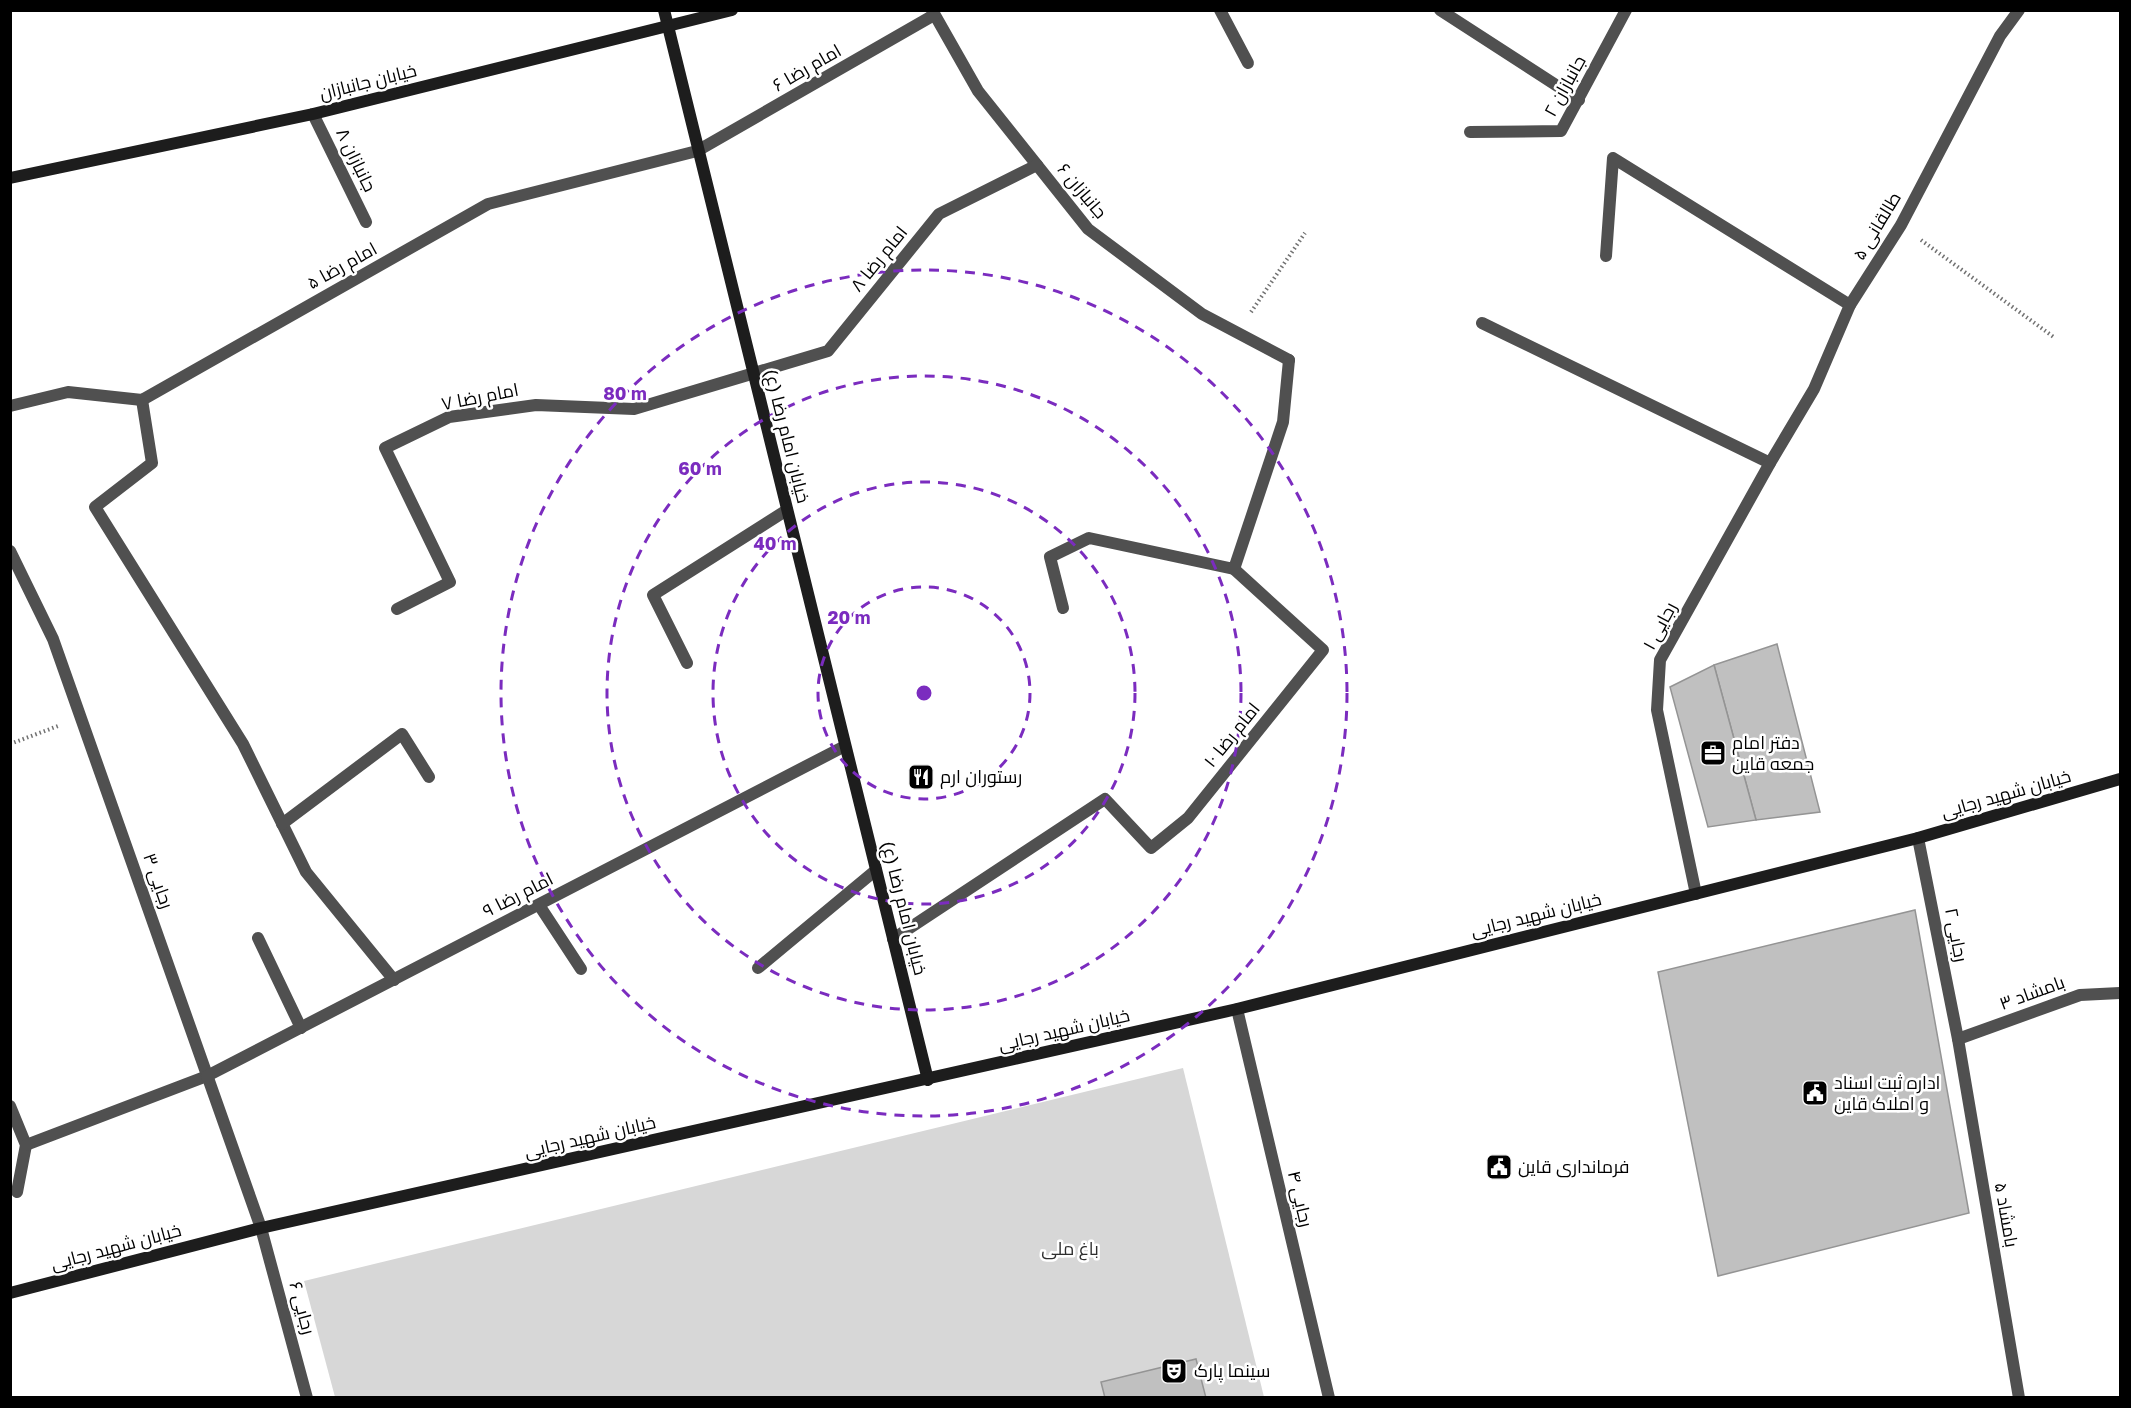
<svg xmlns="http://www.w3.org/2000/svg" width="2131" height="1408" font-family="'Golos Text',Cairo,sans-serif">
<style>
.green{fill:#d7d7d7}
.building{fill:#c0c0c0;stroke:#949494;stroke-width:1.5}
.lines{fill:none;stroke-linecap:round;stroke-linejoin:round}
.path{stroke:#727272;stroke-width:4;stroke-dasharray:1.5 3;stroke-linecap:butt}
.lane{stroke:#505050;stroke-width:12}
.street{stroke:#505050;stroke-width:12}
.secondary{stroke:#1d1d1d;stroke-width:12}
.ring{fill:none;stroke:#7b2cbf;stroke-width:3;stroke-dasharray:10 8}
.labels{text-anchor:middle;stroke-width:5;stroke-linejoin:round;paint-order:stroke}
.street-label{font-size:18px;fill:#000;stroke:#fff}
.poi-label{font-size:18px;fill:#000;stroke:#fff;text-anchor:start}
.park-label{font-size:18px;fill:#2e2e2e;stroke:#fff}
.centre{fill:#7b2cbf;stroke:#fff;stroke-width:3}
.ring-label{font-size:18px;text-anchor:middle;font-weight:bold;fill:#7b2cbf;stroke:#fff;stroke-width:5;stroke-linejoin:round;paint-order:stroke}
</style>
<rect width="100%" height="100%" fill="#fff"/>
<path class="green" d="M1183,1068l81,329h-929l-31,-116z"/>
<g class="building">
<path d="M1777,644l43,168 -64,8 -42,-155z"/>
<path d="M1714,665l42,155 -48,7 -38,-140z"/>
<path d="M1915,910l54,303 -251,63 -60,-304z"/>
<path d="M1196,1359l10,39h-101l-4,-16z"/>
</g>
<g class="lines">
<g class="path">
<path d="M1921,240l134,98"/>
<path d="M1251,312l54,-79"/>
<path d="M10,744l48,-18"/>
</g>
<g class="lane">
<path d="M932,10l46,81 110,138 114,85 87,46"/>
<path d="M1220,10l28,53"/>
<path d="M1440,10l139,90"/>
<path d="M313,114l53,108"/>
<path d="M1470,132l91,-1 65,-121"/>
<path d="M1606,256l7,-98 237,147"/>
<path d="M1482,323l288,140"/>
<path d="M142,400l10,63 -57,44 148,237 63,128 88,108"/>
<path d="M10,406l58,-14 74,8 346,-196 209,-53"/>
<path d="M1063,608l-13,-51 39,-19 145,31"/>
<path d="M397,609l53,-27 -65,-134 64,-31 87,-12 98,4 194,-58 111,-137 98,-49"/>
<path d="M687,663l-34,-68 134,-85"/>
<path d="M282,824l120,-90 27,43"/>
<path d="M1696,894l-39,-184 3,-50 110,-197 44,-74 36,-84 51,-80 99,-189 19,-26"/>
<path d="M539,905l42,64"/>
<path d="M258,938l43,90"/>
<path d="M758,968l118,-98"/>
<path d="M10,1106l16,39 -9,47"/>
<path d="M26,1145l181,-69"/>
</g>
<g class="street">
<path d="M697,151l237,-136"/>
<path d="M10,551l43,88 208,589 46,170"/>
<path d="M1918,838l40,201 61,359"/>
<path d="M893,939l212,-140 46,49 37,-30 135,-168 -89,-81 49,-147 6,-62"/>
<path d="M1237,1009l92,389"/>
<path d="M1958,1039l122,-44 40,-2"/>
<path d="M207,1076l638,-330"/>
</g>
<g class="secondary">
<path d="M664,10l264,1070"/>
<path d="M10,178l303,-64 419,-104"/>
<path d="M10,1293l251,-65 976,-219 681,-171 202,-59"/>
</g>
</g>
<g class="ring">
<circle cx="924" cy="693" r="106"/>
<circle cx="924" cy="693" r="211"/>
<circle cx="924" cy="693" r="317"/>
<circle cx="924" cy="693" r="423"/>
</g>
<defs>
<g id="office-square" transform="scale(1.35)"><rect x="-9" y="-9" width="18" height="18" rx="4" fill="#000" stroke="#fff"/><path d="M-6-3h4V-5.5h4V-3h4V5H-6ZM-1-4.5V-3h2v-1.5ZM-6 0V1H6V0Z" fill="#fff"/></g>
<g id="restaurant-square" transform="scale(1.35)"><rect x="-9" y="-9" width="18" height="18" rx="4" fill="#000" stroke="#fff"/><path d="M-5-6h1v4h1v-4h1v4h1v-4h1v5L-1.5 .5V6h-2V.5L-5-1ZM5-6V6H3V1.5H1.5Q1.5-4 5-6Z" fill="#fff"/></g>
<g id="civic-square" transform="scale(1.35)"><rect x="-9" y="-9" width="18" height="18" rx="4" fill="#000" stroke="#fff"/><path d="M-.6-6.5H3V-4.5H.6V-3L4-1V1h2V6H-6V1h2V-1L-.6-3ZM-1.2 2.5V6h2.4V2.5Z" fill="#fff"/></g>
<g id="theatre-square" transform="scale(1.35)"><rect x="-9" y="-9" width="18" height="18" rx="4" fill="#000" stroke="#fff"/><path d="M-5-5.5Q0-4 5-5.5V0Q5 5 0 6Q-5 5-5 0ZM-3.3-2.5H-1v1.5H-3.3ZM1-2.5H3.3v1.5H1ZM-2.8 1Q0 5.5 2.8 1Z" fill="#fff"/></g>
</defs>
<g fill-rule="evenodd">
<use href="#office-square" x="1713" y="753"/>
<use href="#restaurant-square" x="921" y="777"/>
<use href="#civic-square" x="1815" y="1093"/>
<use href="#civic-square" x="1499" y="1167"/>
<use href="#theatre-square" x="1174" y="1371"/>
</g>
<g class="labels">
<g class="street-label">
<text transform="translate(807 68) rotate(-30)" y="6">امام رضا ۶</text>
<text transform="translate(368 82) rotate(-14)" y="6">خیابان جانبازان</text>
<text transform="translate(1565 86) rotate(-61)" y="6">جانبازان ۲</text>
<text transform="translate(356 160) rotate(64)" y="6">جانبازان ۸</text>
<text transform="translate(1082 191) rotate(50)" y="6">جانبازان ۶</text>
<text transform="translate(1877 226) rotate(-59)" y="6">طالقانی ۵</text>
<text transform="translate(879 259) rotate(-51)" y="6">امام رضا ۸</text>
<text transform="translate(342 266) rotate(-29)" y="6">امام رضا ۵</text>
<text transform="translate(480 397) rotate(-11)" y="6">امام رضا ۷</text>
<text transform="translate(787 436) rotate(76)" y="6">خیابان امام رضا (ع)</text>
<text transform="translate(1660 626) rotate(-62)" y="6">رجایی ۱</text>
<text transform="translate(1232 735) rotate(-51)" y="6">امام رضا ۱۰</text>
<text transform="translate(2006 794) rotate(-16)" y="6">خیابان شهید رجایی</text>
<text transform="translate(158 881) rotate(71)" y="6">رجایی ۳</text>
<text transform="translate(518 895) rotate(-27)" y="6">امام رضا ۹</text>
<text transform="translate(904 908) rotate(76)" y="6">خیابان امام رضا (ع)</text>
<text transform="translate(1536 915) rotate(-14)" y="6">خیابان شهید رجایی</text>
<text transform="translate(1956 935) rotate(79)" y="6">رجایی ۲</text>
<text transform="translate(2032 993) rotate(-20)" y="6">بامشاد ۳</text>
<text transform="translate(1064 1030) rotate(-13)" y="6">خیابان شهید رجایی</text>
<text transform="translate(590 1137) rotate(-13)" y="6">خیابان شهید رجایی</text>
<text transform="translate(1300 1199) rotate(77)" y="6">رجایی ۴</text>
<text transform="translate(2006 1215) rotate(80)" y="6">بامشاد ۵</text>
<text transform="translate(116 1247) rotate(-15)" y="6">خیابان شهید رجایی</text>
<text transform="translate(302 1308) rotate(75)" y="6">رجایی ۶</text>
</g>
<g class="poi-label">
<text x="1732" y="749">دفتر امام<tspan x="1732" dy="21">جمعه قاین</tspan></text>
<text x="940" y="783">رستوران ارم</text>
<text x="1834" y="1089">اداره ثبت اسناد<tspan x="1834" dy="21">و املاک قاین</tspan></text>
<text x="1518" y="1173">فرمانداری قاین</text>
<text x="1194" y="1377">سینما پارک</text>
</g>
<g class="park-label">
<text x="1070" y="1255">باغ ملی</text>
</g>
</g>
<circle cx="924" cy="693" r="9" class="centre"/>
<g class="ring-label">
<text x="625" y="400">80 m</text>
<text x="700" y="475">60 m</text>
<text x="775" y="550">40 m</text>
<text x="849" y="624">20 m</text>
</g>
<rect width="2131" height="1408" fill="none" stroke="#000000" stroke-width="24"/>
</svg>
